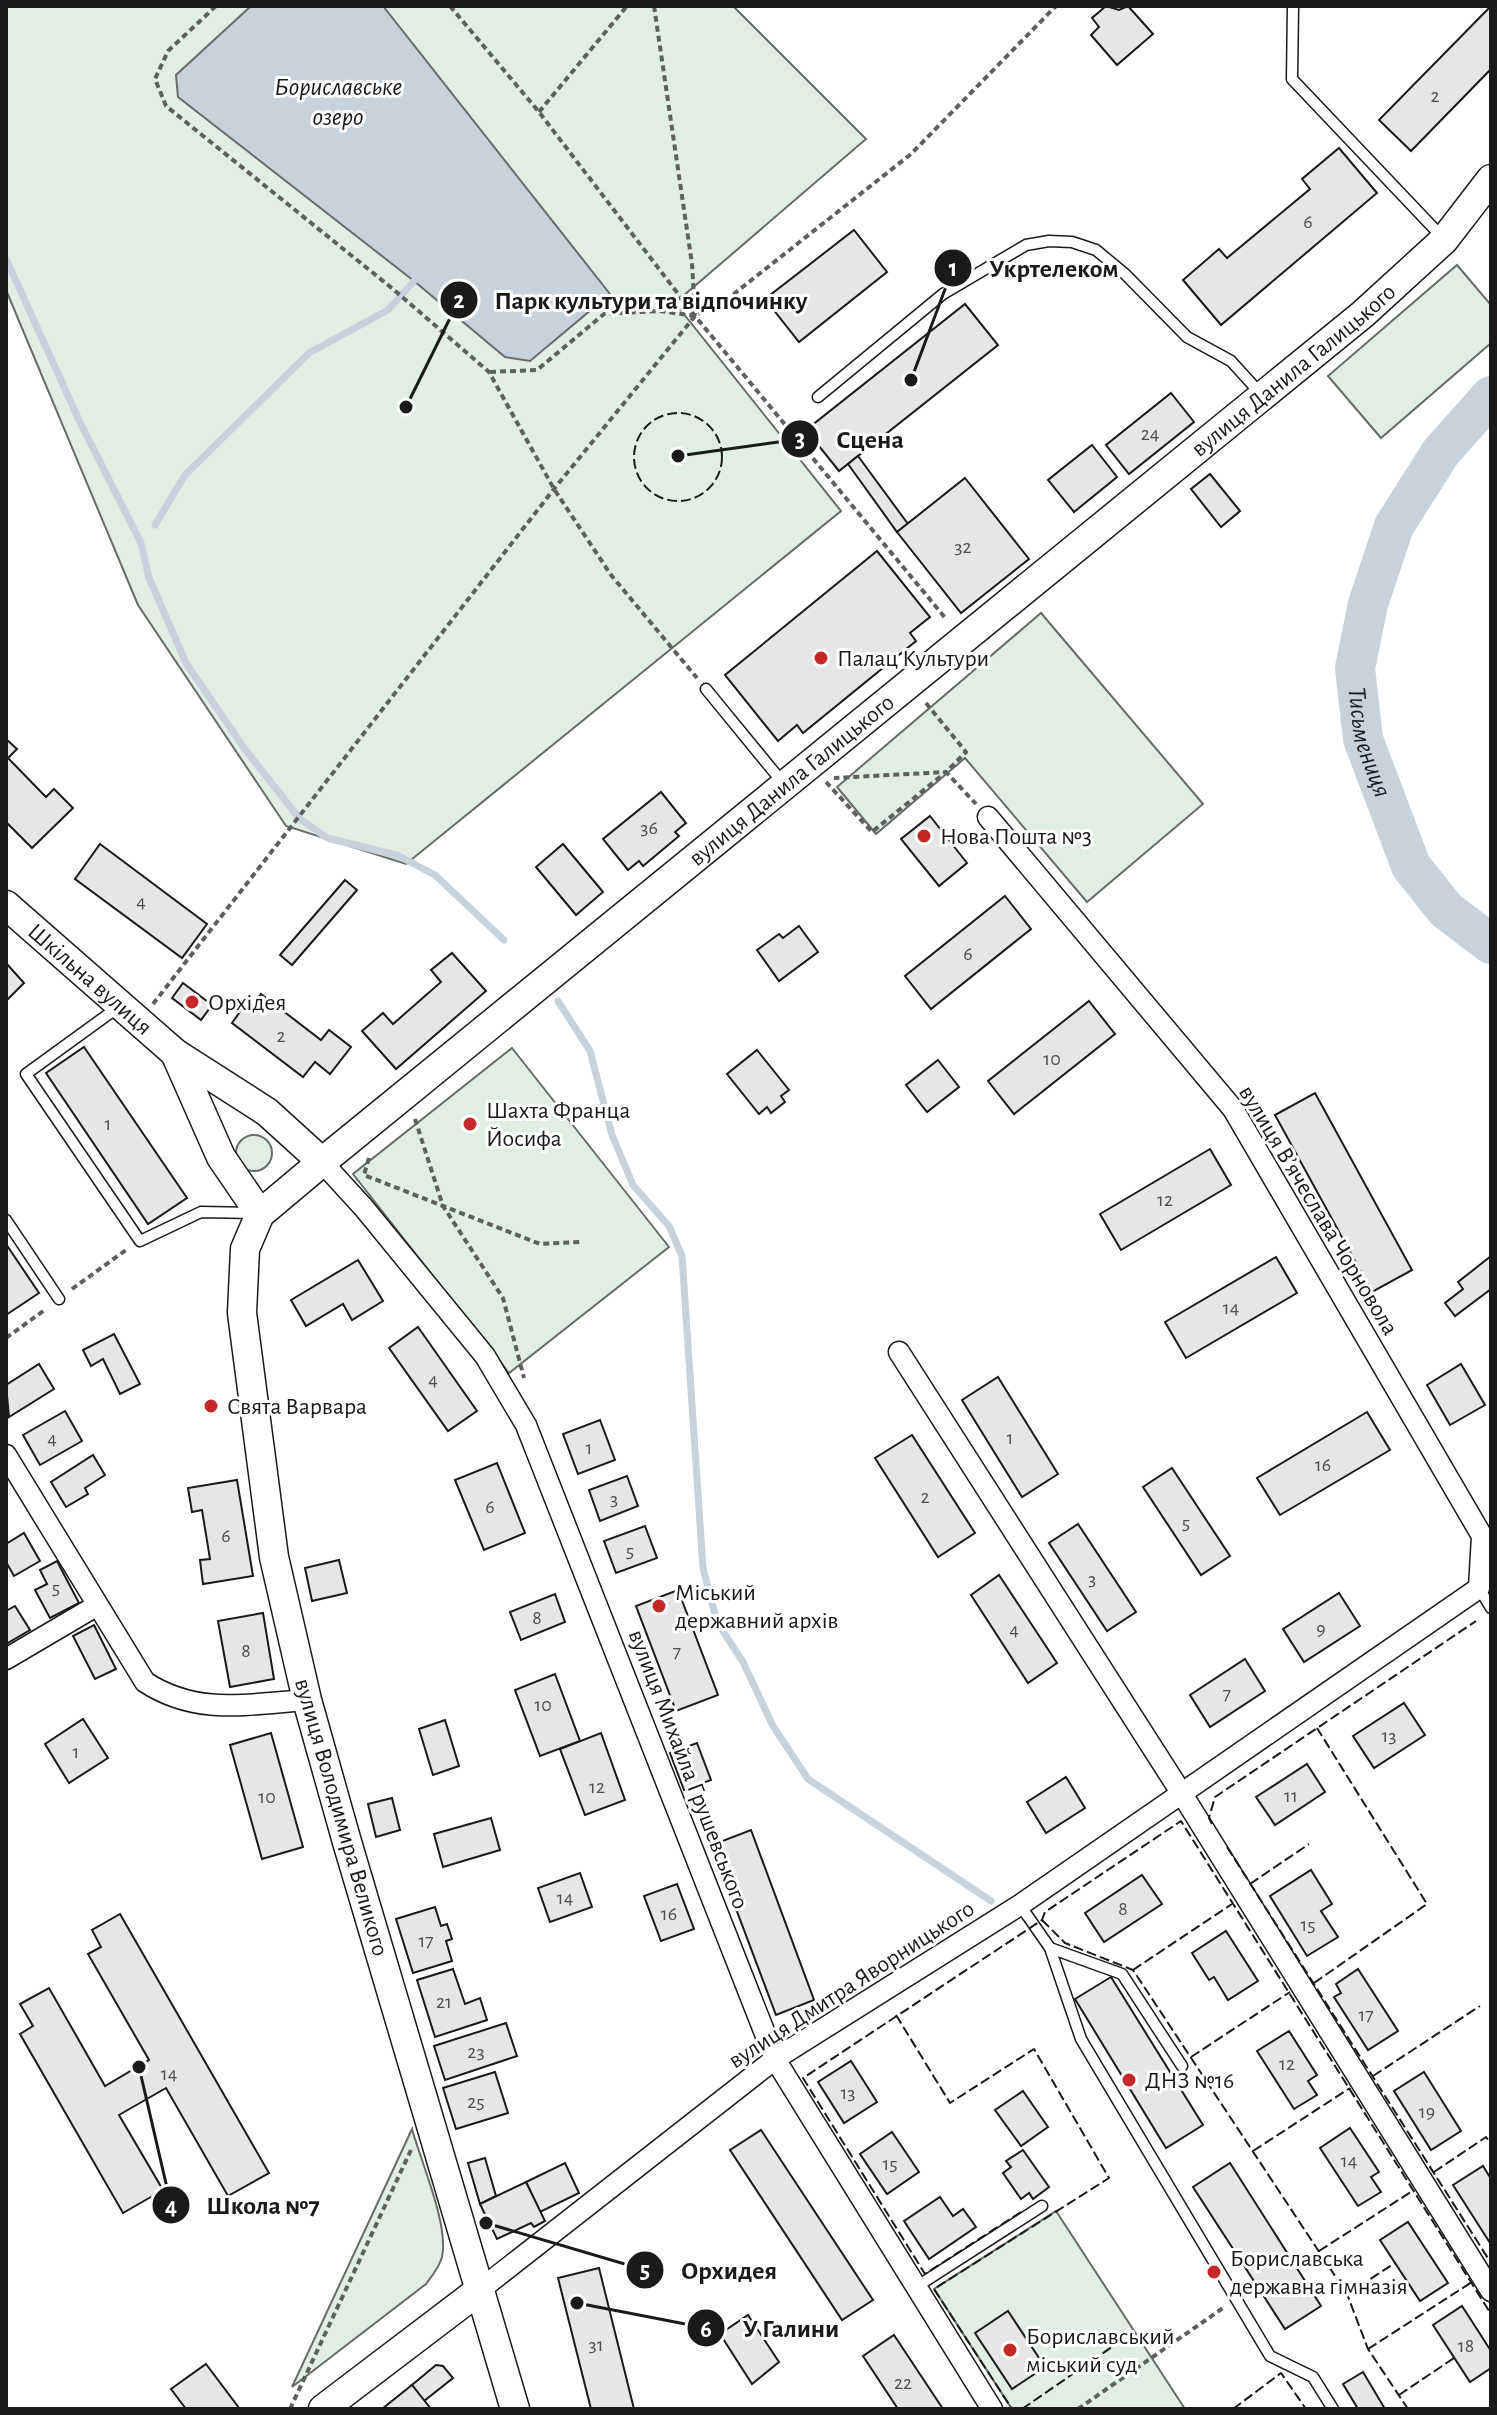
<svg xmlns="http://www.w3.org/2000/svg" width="1497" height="2415" font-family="'Alegreya Sans',sans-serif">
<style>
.green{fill:#e0efe3;stroke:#6a6a6a;stroke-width:2}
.water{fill:#c6d2dc;stroke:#6a6a6a;stroke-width:2}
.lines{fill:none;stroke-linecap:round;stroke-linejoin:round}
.stream{stroke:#c6d2dc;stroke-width:7}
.river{stroke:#c6d2dc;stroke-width:40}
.building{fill:#e6e6e6;stroke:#1a1a1a;stroke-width:2}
.lane-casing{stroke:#1a1a1a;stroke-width:13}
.street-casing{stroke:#1a1a1a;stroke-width:23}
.secondary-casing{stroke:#1a1a1a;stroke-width:31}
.path{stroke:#5f5f5f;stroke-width:4;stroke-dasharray:6 4;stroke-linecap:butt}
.lane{stroke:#fff;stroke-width:10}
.street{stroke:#fff;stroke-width:20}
.secondary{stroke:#fff;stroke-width:28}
.fence{stroke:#1a1a1a;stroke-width:2;stroke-dasharray:10 4;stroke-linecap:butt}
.poi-dot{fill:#c62828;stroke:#fff;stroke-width:3}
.labels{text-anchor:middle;stroke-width:6;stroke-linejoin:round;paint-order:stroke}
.number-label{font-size:20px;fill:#4d4d4d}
.street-label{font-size:24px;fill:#1a1a1a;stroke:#fff}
.poi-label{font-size:24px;fill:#1a1a1a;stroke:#fff;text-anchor:start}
.water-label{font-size:26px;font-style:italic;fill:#1a1a1a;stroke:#fff}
.leader{fill:none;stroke:#1a1a1a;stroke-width:3}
.callout-dot{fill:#1a1a1a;stroke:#fff;stroke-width:3}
.mark-label{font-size:24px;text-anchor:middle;font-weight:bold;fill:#fff}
.callout-label{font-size:26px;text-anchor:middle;font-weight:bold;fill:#1a1a1a;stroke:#fff;stroke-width:6;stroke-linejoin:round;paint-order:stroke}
</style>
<rect width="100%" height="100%" fill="#fff"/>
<g class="green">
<path d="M6,6h727l133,133 -191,164 166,208 -435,353 -120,-38 -148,-221 -132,-315z"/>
<path d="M1457,265l34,40v38l-110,95 -53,-62z"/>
<path d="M1041,613l162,191 -116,98 -122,-144 -89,76 -39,-47z"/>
<path d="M512,1048l157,199 -160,126 -156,-199z"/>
<circle cx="254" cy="1153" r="18"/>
<path d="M412,2129c9,33 37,96 30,128 -3,11 -10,19 -16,27l-134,103z"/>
<path d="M1056,2211l129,198h-173l-78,-120z"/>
</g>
<path class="water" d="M251,6h132l227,288 -80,67 -25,-4 -91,-76 -236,-184 -2,-22z"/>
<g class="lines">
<g class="stream">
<path d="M6,259l73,161 62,123 8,35 37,85 58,85 55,70 28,20 72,18 36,19 69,65"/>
<path d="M155,525l30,-50 124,-122 79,-43 26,-29"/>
<path d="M558,1001l32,50 22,84 21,50 36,41 13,30 21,312 14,54 26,40 30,64 35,53 183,122"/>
</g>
<path class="river" id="s1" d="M1491,396l-50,56 -47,74 -26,78 -13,64 8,71 48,127 35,44 45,34"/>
</g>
<g class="building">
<path d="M1106,6l13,4 9,-4 25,28 -36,31 -26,-30 8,-8 -7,-9z"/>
<path d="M1491,6v63l-80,82 -32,-31z"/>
<path d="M1339,148l38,45 -156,132 -38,-45 36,-31 8,9 83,-69 -8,-10z"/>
<path d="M854,230l33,42 -88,70 -34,-43z"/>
<path d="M965,304l33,41 -159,126 -33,-41z"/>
<path d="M1171,393l23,29 -65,52 -23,-29z"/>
<path d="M1092,445l25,32 -43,35 -26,-32z"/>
<path d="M858,456l50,68 -11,8 -49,-68z"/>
<path d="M1210,474l30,37 -19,16 -30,-38z"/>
<path d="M965,478l64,81 -68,54 -64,-81z"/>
<path d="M877,551l53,66 -20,16 6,8 -113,92 -6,-8 -19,16 -53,-66z"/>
<path d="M6,739l11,10 -9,9 38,39 8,-8 19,19 -41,40 -26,-26z"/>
<path d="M661,792l25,31 -11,9 4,4 -36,30 -4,-5 -11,9 -25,-31z"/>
<path d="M930,816l37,47 -28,23 -38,-47z"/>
<path d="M100,844l107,80 -25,34 -107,-79z"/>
<path d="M563,844l40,48 -27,23 -40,-48z"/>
<path d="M345,880l12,10 -65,75 -12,-10z"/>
<path d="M1005,896l26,33 -100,80 -26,-33z"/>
<path d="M799,926l19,26 -39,29 -22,-31 22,-16 4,4z"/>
<path d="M452,953l34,38 -90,78 -34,-38 21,-18 10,11 48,-42 -10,-12z"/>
<path d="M6,963l18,20 -18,18z"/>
<path d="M183,983l29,22 -11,15 -29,-22z"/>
<path d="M261,994l60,46 8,-10 22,17 -21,27 -15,-12 -12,15 -71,-54 12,-17 5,4z"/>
<path d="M1089,1001l26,33 -101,80 -26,-33z"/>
<path d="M84,1047l103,151 -39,26 -102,-151z"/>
<path d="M757,1050l32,40 -8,6 4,6 -14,11 -4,-6 -8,7 -32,-40z"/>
<path d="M938,1060l21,27 -32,25 -21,-27z"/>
<path d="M1315,1093l97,177 -40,22 -97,-177z"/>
<path d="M1210,1149l21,36 -110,65 -21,-36z"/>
<path d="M6,1244l33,49 -33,22z"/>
<path d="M1491,1256v33l-36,27 -10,-13 18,-14 -5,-7z"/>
<path d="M1276,1257l21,36 -111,65 -21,-36z"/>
<path d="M358,1260l25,41 -31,19 -9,-16 -37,22 -15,-26z"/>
<path d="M418,1327l59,84 -29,20 -59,-83z"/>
<path d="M114,1334l26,50 -20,10 -17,-35 -12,7 -8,-16z"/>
<path d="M39,1364l15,25 -45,28 -3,-32z"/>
<path d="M1461,1364l24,41 -35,20 -23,-40z"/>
<path d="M998,1377l60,97 -36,23 -60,-97z"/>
<path d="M65,1411l17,30 -42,24 -17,-30z"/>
<path d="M1367,1412l23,38 -110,65 -23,-37z"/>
<path d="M600,1420l15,40 -37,14 -15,-40z"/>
<path d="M912,1435l63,98 -37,24 -63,-99z"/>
<path d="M93,1455l12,20 -20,13 3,6 -22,13 -15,-25z"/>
<path d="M497,1463l28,70 -41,17 -29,-70z"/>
<path d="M1172,1468l58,88 -29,19 -58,-88z"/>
<path d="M627,1476l11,30 -38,15 -11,-31z"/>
<path d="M237,1480l16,96 -50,8 -3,-24 10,-1 -8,-49 -10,2 -4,-24z"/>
<path d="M1078,1524l58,88 -29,19 -58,-88z"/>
<path d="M645,1526l12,32 -41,15 -12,-32z"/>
<path d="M24,1533l16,28 -26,15 -8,-14v-18z"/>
<path d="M339,1560l8,33 -35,8 -7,-33z"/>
<path d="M57,1561l22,42 -29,15 -15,-28 12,-6 -7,-14z"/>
<path d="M999,1575l58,88 -29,20 -57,-88z"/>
<path d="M678,1590l40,105 -42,16 -40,-105z"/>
<path d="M1339,1593l21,33 -56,36 -21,-33z"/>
<path d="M555,1594l10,28 -44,18 -11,-28z"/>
<path d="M15,1606l15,24 -24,14v-33z"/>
<path d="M263,1613l11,66 -44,8 -12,-66z"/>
<path d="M94,1625l22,44 -21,10 -22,-43z"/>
<path d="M1245,1659l20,32 -55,36 -20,-32z"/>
<path d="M555,1674l25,67 -40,15 -25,-66z"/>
<path d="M1404,1703l21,32 -51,33 -21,-32z"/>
<path d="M83,1719l25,39 -39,25 -24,-39z"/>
<path d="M445,1720l14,46 -26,9 -14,-46z"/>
<path d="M271,1733l32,114 -41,12 -32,-114z"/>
<path d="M601,1733l24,67 -40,15 -25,-66z"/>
<path d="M697,1743l14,37 -27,10 -14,-37z"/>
<path d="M1307,1764l18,28 -50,33 -19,-28z"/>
<path d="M1066,1777l19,31 -39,25 -19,-31z"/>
<path d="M392,1798l8,32 -24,7 -8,-33z"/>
<path d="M491,1818l9,32 -57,17 -9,-33z"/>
<path d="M751,1830l63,170 -38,15 -64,-170z"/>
<path d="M1311,1870l21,34 -11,7 17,26 -31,19 -37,-60z"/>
<path d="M580,1873l12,34 -42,15 -12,-34z"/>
<path d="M1142,1875l20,29 -58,38 -19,-29z"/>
<path d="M677,1884l17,45 -33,12 -17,-45z"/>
<path d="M435,1907l6,19 6,-2 5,15 -6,2 6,20 -39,12 -17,-54z"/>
<path d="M120,1914l149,259 -41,23 -62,-108 -47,27 44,75 -40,23 -103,-179 13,-8 -13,-22 29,-16 56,98 44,-26 -61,-106 13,-7 -9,-17z"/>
<path d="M1226,1931l32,50 -30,19 -14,-23 -5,3 -17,-27z"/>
<path d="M453,1969l12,35 15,-6 7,22 -52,17 -18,-57z"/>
<path d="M1358,1969l40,62 -30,19 -34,-53 7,-4 -5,-9z"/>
<path d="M1111,1977l92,148 -37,23 -91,-149z"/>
<path d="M506,2023l11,33 -72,24 -11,-34z"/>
<path d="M1289,2031l28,44 -9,6 9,14 -23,14 -37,-58z"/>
<path d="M851,2061l26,41 -33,21 -26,-41z"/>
<path d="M495,2072l13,41 -52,16 -13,-41z"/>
<path d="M1424,2072l37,59 -30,19 -37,-59z"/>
<path d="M1023,2091l25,36 -27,19 -26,-36z"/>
<path d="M1350,2128l29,44 -8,5 10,15 -23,14 -38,-58z"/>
<path d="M761,2130l112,170 -31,20 -112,-170z"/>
<path d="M892,2132l27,40 -32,22 -27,-40z"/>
<path d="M1023,2150l26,37 -16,12 -4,-6 -8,6 -18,-26 8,-6 -5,-6z"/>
<path d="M485,2158l11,38 -16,8 -12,-41z"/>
<path d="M565,2163l14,30 -39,19 -14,-30z"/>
<path d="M1230,2163l91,143 -36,23 -92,-142z"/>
<path d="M1483,2166l8,13 -1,64 -37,-58z"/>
<path d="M526,2182l19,39 -11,6 -3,-4 -34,16 -17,-35z"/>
<path d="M940,2197l13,19 10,-7 13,18 -47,32 -25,-38z"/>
<path d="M1408,2222l40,61 -28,18 -40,-61z"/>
<path d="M599,2268l35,141h-43l-33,-131z"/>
<path d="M1462,2306l29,45v17l-21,14 -37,-57z"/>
<path d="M1008,2311l37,56 -33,22 -37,-56z"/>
<path d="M748,2315l31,47 -27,22 -32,-50z"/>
<path d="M894,2335l49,74h-45l-35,-53z"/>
<path d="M206,2364l33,44 -2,1h-51l-15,-20z"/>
<path d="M436,2365l7,1 10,12 -29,23 -12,-16z"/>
<path d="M1363,2372l22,37h-27l-15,-25z"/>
<path d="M412,2385l19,24h-49z"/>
</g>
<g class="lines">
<g class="lane-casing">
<g id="lane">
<path d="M1293,6l-1,73 151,159"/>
<path d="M818,397l125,-103 83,-49 23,-4 23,1 24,8 29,24 62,63 44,24 29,32"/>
<path d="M706,689l77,94"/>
<path d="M117,1008l-91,66 114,167 61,-29 53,1"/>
<path d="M6,1220l53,79"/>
<path d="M1479,1588l12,20"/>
<path d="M1020,1905l30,43 31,91 189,317 43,21 20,32"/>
<path d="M1050,1948l72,26 60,92"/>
<path d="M916,2287l126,-81"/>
</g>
</g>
<g class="street-casing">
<g id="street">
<path d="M322,1162l42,46 121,148 41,69 249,634 217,350"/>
<path d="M899,1352l283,442 309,497"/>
<path d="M6,1455l139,227c52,34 104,22 162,18"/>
<path d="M6,1659l90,-53"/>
<path d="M481,2289l294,-230 245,-154 459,-317 3,-52 -249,-427 -245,-292"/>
</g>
</g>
<g class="secondary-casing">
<g id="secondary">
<path id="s2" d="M6,905l169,148 92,59 55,50"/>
<path d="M175,1053l46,104 39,57"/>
<path d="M323,2409l158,-120"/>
<path id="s3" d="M515,2409l-168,-567 -40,-142 -33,-143 -32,-244 3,-64 15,-35 62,-52 1041,-848 81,-74 47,-61"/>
</g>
</g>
<g class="path">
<path d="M216,6l-48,45 -13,28 11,27 227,183 96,83 65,117 57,86 86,103"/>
<path d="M450,6l89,106 156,204 252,304"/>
<path d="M654,6l38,258 3,50"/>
<path d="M539,112l88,-106"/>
<path d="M490,372l47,-2 67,-56 56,-3 35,5"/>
<path d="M926,703l40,49 -20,20 30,32"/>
<path d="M826,782l46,50 74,-60 -112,6"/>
<path d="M153,1004l401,-515 141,-173 35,-19 181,-143 145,-148"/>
<path d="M415,1119l28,87 60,92 21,80"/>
<path d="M369,1158l-5,17 176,69 40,-2"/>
<path d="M72,1289l54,-39"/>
<path d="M6,1338l40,-29"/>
<path d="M290,2409l121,-259"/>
<path d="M1078,2409l145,-101"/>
</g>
<use href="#lane" class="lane"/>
<use href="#street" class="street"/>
<use href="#secondary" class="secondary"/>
<g class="fence">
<circle cx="678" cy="457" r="44"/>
<path d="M1212,1824l-3,-6 6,-21 261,-176"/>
<path d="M1227,1847l264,416"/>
<path d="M1250,1884l59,-40"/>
<path d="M1042,1920l23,23 68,27 214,324 21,55 40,60"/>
<path d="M1133,1970l99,-66"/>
<path d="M1314,1983l113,-79 -110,-176"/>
<path d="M896,2015l54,88 84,-54 75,129 -175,111 78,120"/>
<path d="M1191,2057l99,-65"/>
<path d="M1373,2076l107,-70"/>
<path d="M1253,2151l97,-63"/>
<path d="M1434,2172l52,-35 5,7"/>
<path d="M1021,2212l-96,62 -122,-196 239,-158 3,-8 136,-91 310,493"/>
<path d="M1319,2251l95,-61"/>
<path d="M1347,2294l48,-31"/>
<path d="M1368,2349l104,-67"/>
<path d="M1399,2395l55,-37"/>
<path d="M1022,2409l100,-69"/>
<path d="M1233,2409l48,-36 25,36"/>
</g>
</g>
<g class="poi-dot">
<circle cx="821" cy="658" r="8"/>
<circle cx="924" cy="836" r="8"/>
<circle cx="192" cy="1002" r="8"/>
<circle cx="470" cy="1124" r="8"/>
<circle cx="211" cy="1406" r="8"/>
<circle cx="659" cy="1606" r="8"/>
<circle cx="1129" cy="2080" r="8"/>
<circle cx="1214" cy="2272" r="8"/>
<circle cx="1010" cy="2350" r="8"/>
</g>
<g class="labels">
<g class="number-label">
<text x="1435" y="102">2</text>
<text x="1308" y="228">6</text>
<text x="1150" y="440">24</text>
<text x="963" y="553">32</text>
<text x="649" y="834">36</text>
<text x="141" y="908">4</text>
<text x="968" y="960">6</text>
<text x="281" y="1042">2</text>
<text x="1052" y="1065">10</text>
<text x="108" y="1130">1</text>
<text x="1165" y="1206">12</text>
<text x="1231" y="1314">14</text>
<text x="433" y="1386">4</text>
<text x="1010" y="1444">1</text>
<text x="52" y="1445">4</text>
<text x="589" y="1454">1</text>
<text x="1323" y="1471">16</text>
<text x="925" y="1503">2</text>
<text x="614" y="1505">3</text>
<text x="490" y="1513">6</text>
<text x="1186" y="1529">5</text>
<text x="226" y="1542">6</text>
<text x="630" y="1557">5</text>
<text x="1092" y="1585">3</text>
<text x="56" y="1594">5</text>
<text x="537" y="1624">8</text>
<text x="1321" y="1635">9</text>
<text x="1014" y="1636">4</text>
<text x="246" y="1657">8</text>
<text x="677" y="1658">7</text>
<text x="1227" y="1700">7</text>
<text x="543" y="1711">10</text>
<text x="1389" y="1742">13</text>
<text x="76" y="1758">1</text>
<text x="597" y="1793">12</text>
<text x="1291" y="1802">11</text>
<text x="267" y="1803">10</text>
<text x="565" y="1904">14</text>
<text x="1123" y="1915">8</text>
<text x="669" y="1920">16</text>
<text x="1308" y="1931">15</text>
<text x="426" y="1947">17</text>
<text x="444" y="2008">21</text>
<text x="1366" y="2021">17</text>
<text x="476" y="2058">23</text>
<text x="1287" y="2070">12</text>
<text x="169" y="2080">14</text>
<text x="848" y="2099">13</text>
<text x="476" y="2108">25</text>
<text x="1427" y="2118">19</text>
<text x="1349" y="2167">14</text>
<text x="890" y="2170">15</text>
<text x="596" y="2351">31</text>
<text x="1466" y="2352">18</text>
<text x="903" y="2389">22</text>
</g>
<g class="street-label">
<text dy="8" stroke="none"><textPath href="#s3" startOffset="2568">вулиця Данила Галицького</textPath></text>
<text dy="8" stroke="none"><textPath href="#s3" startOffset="1920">вулиця Данила Галицького</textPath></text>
<text dy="8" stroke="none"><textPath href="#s2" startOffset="112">Шкільна вулиця</textPath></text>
<text transform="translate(1319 1210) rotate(59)" y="8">вулиця Вʼячеслава Чорновола</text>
<text transform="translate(689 1769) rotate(69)" y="8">вулиця Михайла Грушевського</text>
<text transform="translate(342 1817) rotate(74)" y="8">вулиця Володимира Великого</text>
<text transform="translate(851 1984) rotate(-33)" y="8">вулиця Дмитра Яворницького</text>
</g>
<g class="poi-label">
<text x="837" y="666">Палац Культури</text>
<text x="940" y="844">Нова Пошта №3</text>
<text x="208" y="1010">Орхідея</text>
<text x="486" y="1118">Шахта Франца<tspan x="486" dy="28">Йосифа</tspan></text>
<text x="227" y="1414">Свята Варвара</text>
<text x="675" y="1600">Міський<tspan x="675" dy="28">державний архів</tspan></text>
<text x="1145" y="2088">ДНЗ №16</text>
<text x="1230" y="2266">Бориславська<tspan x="1230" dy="28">державна гімназія</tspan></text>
<text x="1026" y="2344">Бориславський<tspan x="1026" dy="28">міський суд</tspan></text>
</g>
<g class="water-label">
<text x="338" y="95">Бориславське<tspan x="338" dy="30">озеро</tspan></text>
<text dy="9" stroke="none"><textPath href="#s1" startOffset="386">Тисьмениця</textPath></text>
</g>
</g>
<path class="leader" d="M911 380L953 268M406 407L459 300M678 456L800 439M139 2067L171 2205M486 2223L645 2270M577 2303L706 2328"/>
<g class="callout-dot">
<circle cx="911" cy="380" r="8"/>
<circle cx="406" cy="407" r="8"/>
<circle cx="678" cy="456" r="8"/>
<circle cx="139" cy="2067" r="8"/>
<circle cx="486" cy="2223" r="8"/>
<circle cx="577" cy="2303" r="8"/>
<circle cx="953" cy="268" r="20"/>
<circle cx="459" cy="300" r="20"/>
<circle cx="800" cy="439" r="20"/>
<circle cx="171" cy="2205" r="20"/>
<circle cx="645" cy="2270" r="20"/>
<circle cx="706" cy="2328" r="20"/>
</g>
<g class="mark-label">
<text x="953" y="276">1</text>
<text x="459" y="308">2</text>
<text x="800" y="447">3</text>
<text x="171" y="2214">4</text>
<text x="645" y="2278">5</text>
<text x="706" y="2337">6</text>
</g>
<g class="callout-label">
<text x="1054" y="277">Укртелеком</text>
<text x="651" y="309">Парк культури та відпочинку</text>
<text x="870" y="448">Сцена</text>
<text x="263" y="2214">Школа №7</text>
<text x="729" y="2279">Орхидея</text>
<text x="791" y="2337">У Галини</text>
</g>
<rect width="1497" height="2415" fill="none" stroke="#1a1a1a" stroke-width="16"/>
</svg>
